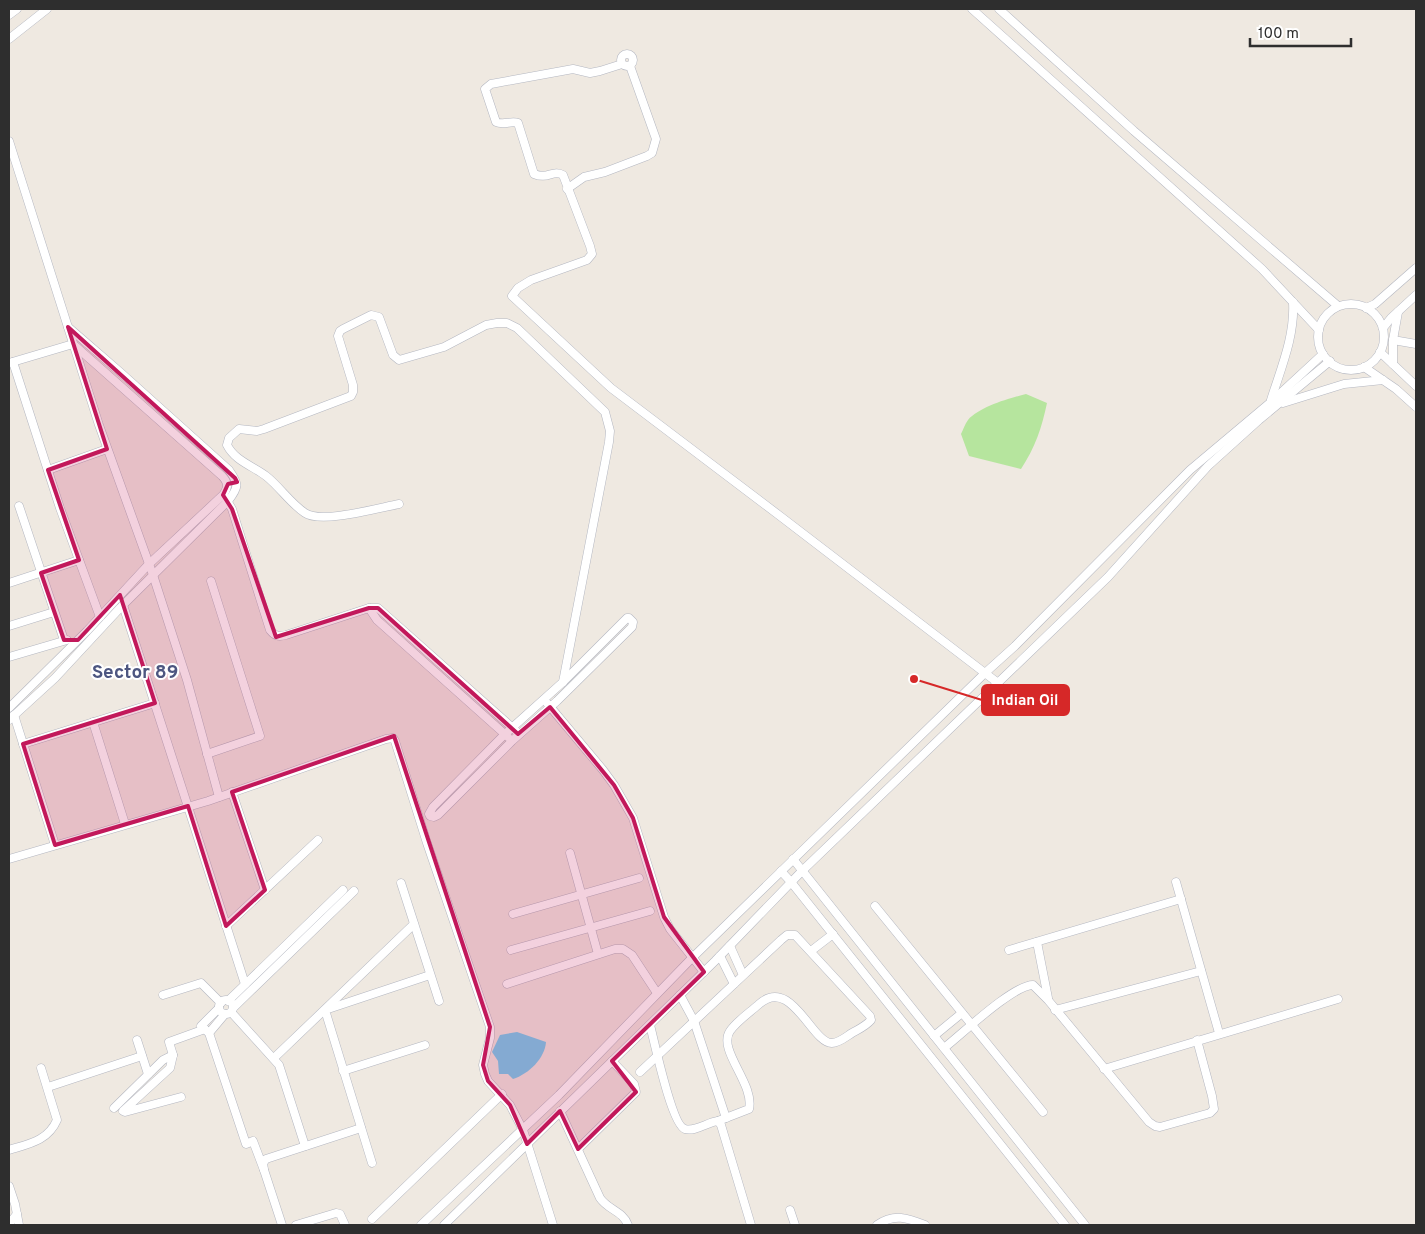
<svg xmlns="http://www.w3.org/2000/svg" width="1425" height="1234" font-family="Overpass,sans-serif">
<style>
.green{fill:#b6e59e}
.water{fill:#75cff0}
.lines{fill:none;stroke-linecap:round;stroke-linejoin:round}
.minor-casing{stroke:#b4b7c1;stroke-width:9}
.minor{stroke:#fff;stroke-width:8}
.marked{fill:#c2185b;fill-opacity:0.2;stroke:#c2185b;stroke-width:4;stroke-linejoin:round}
.labels{text-anchor:middle;stroke-width:4;stroke-linejoin:round;paint-order:stroke}
.district-label{font-size:19px;font-weight:bold;fill:#4d5680;stroke:#fff}
.leader{fill:none;stroke:#d62828;stroke-width:2}
.callout-dot{fill:#d62828;stroke:#fff;stroke-width:2}
.callout{fill:#d62828;stroke:#d62828;stroke-width:2}
.callout-label{font-size:15px;text-anchor:middle;font-weight:bold;fill:#fff}
</style>
<rect width="100%" height="100%" fill="#efe9e1"/>
<path class="green" d="M1026,394l21,9c-5,24 -12,45 -26,66l-52,-13 -8,-22c2,-4 4,-10 7,-14 11,-13 42,-22 58,-26z"/>
<path class="water" d="M517,1032l29,10c-1,16 -17,32 -33,37l-5,-5h-9l-1,-13 -6,-9 8,-17z"/>
<g class="lines">
<g class="minor-casing">
<g id="minor">
<path d="M972,9l290,260 57,61"/>
<path d="M999,9l135,122 204,175"/>
<path d="M9,15l8,-6"/>
<path d="M9,39l38,-30"/>
<circle cx="627" cy="60" r="6"/>
<path d="M622,64l-22,7 -10,2 -17,-4 -82,15 -6,5 11,33c8,4 15,-2 22,1l16,51c14,6 19,-5 29,1l27,71 2,8 -5,6 -56,20 -13,8 -6,8 99,92 169,128 218,167"/>
<path d="M9,141l90,284 54,150 34,105 32,117"/>
<path d="M567,189l17,-12 21,-5 42,-16 5,-3 4,-14 -26,-73"/>
<circle cx="1351" cy="337" r="33"/>
<path d="M1366,308l9,-4 41,-36"/>
<path d="M1383,328l8,-10 25,-23"/>
<path d="M1393,340l23,4"/>
<path d="M1380,352l36,34"/>
<path d="M13,362l47,146 40,109"/>
<path d="M9,363l64,-19 149,132c7,7 6,12 1,19l-75,70 -61,66 -78,77"/>
<path d="M1393,364v-24l5,-28"/>
<path d="M1364,367l32,22 20,18"/>
<path d="M1271,400c10,-32 24,-64 22,-98"/>
<path d="M1283,403l61,-19 39,-4"/>
<path d="M48,470l59,-21"/>
<path d="M226,499l6,10 38,121c5,6 8,7 16,5l83,-27h9l138,123"/>
<path d="M399,504c-21,4 -78,20 -94,9 -15,-10 -25,-26 -39,-37 -13,-10 -31,-15 -39,-31l2,-7 10,-9 18,2 7,-2 87,-33 2,-4v-7l-15,-49 2,-5 3,-2 28,-14 8,2 14,38 6,5 45,-13 42,-22 11,-2h10l10,5 88,84 5,19 -1,11 -46,240"/>
<path d="M19,506l45,134"/>
<path d="M9,583l70,-23"/>
<path d="M123,605l122,379"/>
<path d="M369,608l8,12 131,117"/>
<path d="M627,618h2l4,4 -1,5 -75,74 -45,40 -74,74 -4,2 -4,-1 -1,-2 4,-7 71,-72 59,-53z"/>
<path d="M9,626l45,-14"/>
<path d="M9,657l58,-17"/>
<path d="M547,703l56,67 11,15 19,33 31,99 6,12 34,43"/>
<path d="M14,715l41,130"/>
<path d="M9,720l46,-42 65,-70 108,-107c11,-14 11,-17 1,-31l-109,-98 -52,-45"/>
<path d="M93,722l32,102"/>
<path d="M23,744l132,-41"/>
<path d="M207,754l53,-18 -49,-155"/>
<path d="M232,792l33,98"/>
<path d="M570,853l28,101"/>
<path d="M9,859l199,-58 178,-62 7,-1 2,3 32,102 63,184v11l-7,27 2,9 3,7 22,24 13,25 30,95"/>
<path d="M793,859l292,366"/>
<path d="M781,871l10,11 274,343"/>
<path d="M1176,882l43,151"/>
<path d="M401,883l38,118"/>
<path d="M875,906l168,206"/>
<path d="M513,914l126,-36"/>
<path d="M226,926l92,-86"/>
<path d="M1037,942l11,56"/>
<path d="M730,946l13,29"/>
<path d="M511,950l139,-39"/>
<path d="M1009,950l172,-51"/>
<path d="M811,951l22,-17"/>
<path d="M720,956l14,28"/>
<path d="M507,984l108,-35h8l9,6 25,38"/>
<path d="M163,995l38,-12 20,20"/>
<path d="M680,995l14,26 32,97"/>
<circle cx="226" cy="1007" r="7"/>
<path d="M228,1001l115,-111"/>
<path d="M219,1008l-18,18 8,7 37,111 7,-3 11,29"/>
<path d="M233,1008l121,-117"/>
<path d="M1055,1010l146,-39"/>
<path d="M231,1012l48,53 26,81"/>
<path d="M650,1025c4,15 22,101 35,104 10,3 23,-7 33,-8l3,4 30,100"/>
<path d="M209,1033l16,-19"/>
<path d="M934,1036l28,-23"/>
<path d="M137,1040l11,34"/>
<path d="M944,1048c18,-14 69,-63 89,-63l15,15 101,122 6,4 5,1 50,-14 4,-4 -2,-13 -15,-56"/>
<path d="M274,1058l140,-134"/>
<path d="M1104,1069l234,-70"/>
<path d="M343,1071l82,-26"/>
<path d="M640,1072l141,-132 6,-5h8l75,81 1,4c-5,6 -12,9 -19,13 -5,3 -13,10 -20,10 -20,1 -41,-69 -74,-38 -9,8 -21,16 -28,26 -13,19 25,53 19,78l-31,12"/>
<path d="M48,1087l94,-31"/>
<path d="M181,1097l-56,15 -2,-1 47,-43 3,-13 -4,-13 36,-13"/>
<path d="M114,1108l49,-48 10,-5"/>
<path d="M560,1111l40,87c8,12 23,13 28,27"/>
<path d="M578,1149l58,-57 -2,-8 -22,-23"/>
<path d="M9,1150c19,-6 39,-9 48,-30l-16,-52"/>
<path d="M372,1163l-47,-153 105,-35"/>
<path d="M9,1186l6,18 4,21"/>
<path d="M790,1210l5,15"/>
<path d="M372,1219l130,-125"/>
<path d="M9,1224l8,-10"/>
<path d="M282,1225l-18,-55 -1,-7 3,-4 95,-31"/>
<path d="M296,1225l40,-12 4,1 5,11"/>
<path d="M421,1225l138,-130 133,-137 293,-285 30,-27 175,-176 81,-68 52,-48"/>
<path d="M444,1225l271,-264 87,-90 306,-294 100,-111 51,-46 71,-59"/>
<path d="M877,1225c17,-12 31,-7 48,0"/>
</g>
</g>
<use href="#minor" class="minor"/>
</g>
<path class="marked" d="M68,327l167,151 2,4 -9,2 -5,11 9,14 44,128 93,-29h9l140,126 32,-27 64,78 19,33 31,99 40,55 -92,89 24,31 -58,57 -18,-38 -33,33 -17,-39 -22,-24 -5,-16 7,-38 -96,-291 -162,56 33,98 -39,36 -38,-120 -133,39 -32,-101 132,-41 -35,-108 -42,45h-14l-23,-67 38,-13 -31,-90 59,-21z"/>
<g class="labels">
<g class="district-label">
<text x="135" y="678">Sector 89</text>
</g>
</g>
<path class="leader" d="M914 679L982 700"/>
<circle class="callout-dot" cx="914" cy="679" r="5"/>
<rect class="callout" x="982" y="685" width="87" height="30" rx="5"/>
<g class="callout-label">
<text x="1025" y="705">Indian Oil</text>
</g>
<rect width="1425" height="1234" fill="none" stroke="#2e2e2e" stroke-width="20"/>
<path d="M1250 38v8h101v-8" fill="none" stroke="#2e2e2e" stroke-width="2.5"/>
<text x="1258" y="38" font-size="15" fill="#2e2e2e" stroke="#ffffff" stroke-width="4" paint-order="stroke">100 m</text>
</svg>
